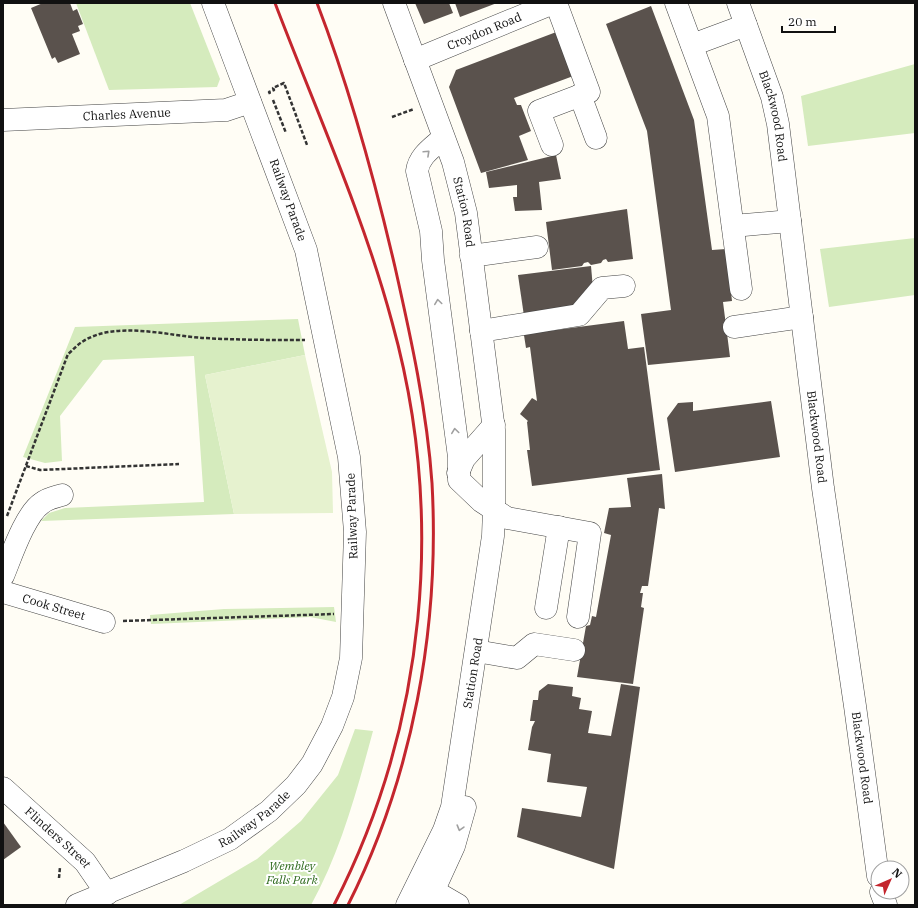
<svg xmlns="http://www.w3.org/2000/svg" width="918" height="908" font-family="'IBM Plex Serif',serif">
<style>
.green{fill:#d5ebbd}
.pitch{fill:#e6f2cf}
.building{fill:#5a524d}
.lines{fill:none;stroke-linecap:round;stroke-linejoin:round}
.minor-casing{stroke:#444;stroke-width:23}
.path{stroke:#333;stroke-width:2.5;stroke-dasharray:4 2;stroke-linecap:butt}
.minor{stroke:#fff;stroke-width:22}
.rail{stroke:#c4262e;stroke-width:3}
.oneway{stroke:#a0a0a0}
.labels{text-anchor:middle;stroke-width:4;stroke-linejoin:round;paint-order:stroke}
.street-label{font-size:12px;fill:#111;stroke:#fff}
.park-label{font-size:12px;font-style:italic;fill:#2f6b1f;stroke:#fff}
</style>
<rect width="100%" height="100%" fill="#fffdf5"/>
<g class="green">
<path d="M76,3h114l30,76 -3,8 -108,3z"/>
<path d="M915,64v69l-107,13 -7,-50z"/>
<path d="M915,238v57l-86,12 -9,-58z"/>
<path d="M298,319l7,36 -100,20 29,139 -193,7 8,-8 16,-5 139,-6 -10,-146 -91,4 -43,56 2,45 -17,2 -22,-6 52,-130z"/>
<path d="M334,607l2,15 -26,-5 -159,7 -1,-9 74,-6z"/>
<path d="M355,729l18,2c-16,59 -32,120 -62,174h-132l78,-46 44,-38 37,-46z"/>
</g>
<path class="pitch" d="M305,355l27,117 1,41 -99,1 -29,-139z"/>
<g class="building">
<path d="M43,3h27l3,8 4,-2 6,15 -5,2 2,5 -8,3 8,20 -22,9 -3,-6 -3,2 -21,-51z"/>
<path d="M415,3h34l4,10 -29,11z"/>
<path d="M455,3h42l-37,14z"/>
<path d="M651,6l43,114 18,130 14,-1 6,52 -9,1 7,55 -82,8 -7,-51 30,-4 -24,-179 -41,-107z"/>
<path d="M559,31l17,44 -62,23 3,7h4l10,26 -12,5 9,24 -47,13 -32,-86 7,-17z"/>
<path d="M556,155l5,24 -22,3 3,28 -27,1 -2,-14h4v-12l-28,3 -3,-16z"/>
<path d="M627,209l6,50 -25,3 -2,-3 -3,1 -2,3 -10,2 -3,-3 -4,1 -2,3 -30,4 -6,-48z"/>
<path d="M591,266l2,23 -16,21 -53,6 -6,-41z"/>
<path d="M624,321l4,28 16,-2 16,123 -128,16 -5,-36h3l-3,-28 1,-1 -8,-7 12,-16 5,3 -7,-54 -4,1 -3,-19 10,4z"/>
<path d="M771,401l9,56 -105,15 -8,-54 11,-15 15,-1v9z"/>
<path d="M662,474l3,35 -6,-1 -11,78h-6l-2,7h3l-2,14 3,1 -11,76 -56,-7 9,-51 4,-1 2,-9 4,1 15,-82 -7,-2 5,-25 22,-1 -4,-29z"/>
<path d="M548,684l25,3 -1,9 9,2 -2,11 13,2 -4,22 23,3 10,-52 19,3 -26,182 -97,-32 5,-29 59,9 6,-30 -40,-5 4,-28 -23,-4 4,-23 3,-6h-5l3,-21h5l1,-9z"/>
<path d="M3,822l18,25 -18,13z"/>
</g>
<g class="lines">
<g class="minor-casing">
<g id="minor">
<path id="s1" d="M394,3l59,159 13,51 28,217v79l-1,27 -41,271 -8,23 -37,75"/>
<path d="M676,3l42,113 23,173"/>
<path id="s2" d="M738,3l34,94 6,27 45,364 32,218 23,170"/>
<path d="M692,45l54,-20"/>
<path id="s3" d="M415,60l138,-57"/>
<path d="M580,95l16,43"/>
<path id="s4" d="M3,120l223,-10 24,-8"/>
<path d="M443,138c-11,10 -24,18 -26,33l14,60 2,29 26,197v23l22,21 26,17 83,15 -12,84"/>
<path d="M552,145l-13,-34 50,-19 -33,-89"/>
<path d="M733,226l57,-5"/>
<path d="M471,256l66,-9"/>
<path d="M734,327l68,-10"/>
<path d="M481,331l98,-16 23,-27 22,-2"/>
<path d="M458,473l6,-14 30,-34"/>
<path d="M3,576c8,-19 22,-62 39,-73 6,-5 13,-6 20,-8"/>
<path id="s5" d="M3,592l101,30"/>
<path d="M546,608l13,-81"/>
<path d="M476,651l41,7 17,-14 40,6"/>
<path id="s6" d="M3,788l82,74 22,32"/>
<path d="M434,891l24,14"/>
<path d="M881,892l5,13"/>
<path id="s7" d="M77,905l107,-44 46,-22 39,-28 27,-26 16,-21 20,-38 11,-29 8,-39 4,-126 -6,-75 -43,-207 -93,-247"/>
<path d="M427,905l27,-59 11,-39"/>
</g>
</g>
<g class="path">
<path d="M270,94l-1,-2 5,-2 -1,-2 11,-5 23,62"/>
<path d="M273,100l13,33"/>
<path d="M392,117l22,-8"/>
<path d="M26,466l14,4 139,-6"/>
<path d="M7,516l61,-162c5,-4 9,-9 14,-12 33,-22 86,-6 122,-4 34,2 67,2 101,2"/>
<path d="M123,621l211,-7"/>
<path d="M59,878l1,-11"/>
</g>
<use href="#minor" class="minor"/>
<g class="rail">
<path d="M275,3c40,105 88,211 117,319 54,194 34,404 -58,583"/>
<path d="M317,3c33,86 57,174 78,264 16,71 32,144 37,216 8,144 -19,293 -84,422"/>
</g>
</g>
<defs><path id="oneway-chevron" d="M-2-3.5L2.5 0L-2 3.5" fill="none" stroke-width="1.6" stroke-linecap="round" stroke-linejoin="round"/></defs>
<g class="oneway">
<use href="#oneway-chevron" transform="translate(427 153) rotate(-43)"/>
<use href="#oneway-chevron" transform="translate(438 302) rotate(-98)"/>
<use href="#oneway-chevron" transform="translate(455 431) rotate(-98)"/>
<use href="#oneway-chevron" transform="translate(460 828) rotate(106)"/>
</g>
<g class="labels">
<g class="street-label">
<text dy="4" stroke="none"><textPath href="#s3" startOffset="75">Croydon Road</textPath></text>
<text dy="4" stroke="none"><textPath href="#s4" startOffset="124">Charles Avenue</textPath></text>
<text dy="4" stroke="none"><textPath href="#s2" startOffset="119">Blackwood Road</textPath></text>
<text transform="translate(288 200) rotate(70)" y="4">Railway Parade</text>
<text dy="4" stroke="none"><textPath href="#s1" startOffset="221">Station Road</textPath></text>
<text dy="4" stroke="none"><textPath href="#s2" startOffset="443">Blackwood Road</textPath></text>
<text transform="translate(352 516) rotate(-92)" y="4">Railway Parade</text>
<text dy="4" stroke="none"><textPath href="#s5" startOffset="53">Cook Street</textPath></text>
<text transform="translate(473 673) rotate(-81)" y="4">Station Road</text>
<text dy="4" stroke="none"><textPath href="#s2" startOffset="767">Blackwood Road</textPath></text>
<text dy="4" stroke="none"><textPath href="#s7" startOffset="198">Railway Parade</textPath></text>
<text dy="4" stroke="none"><textPath href="#s6" startOffset="74">Flinders Street</textPath></text>
</g>
<g class="park-label">
<text x="292" y="870">Wembley<tspan x="292" dy="14">Falls Park</tspan></text>
</g>
</g>
<rect width="918" height="908" fill="none" stroke="#111111" stroke-width="8"/>
<g transform="translate(890 880) rotate(45)"><circle r="19" fill="#ffffff" stroke="#a0a0a0"/>
<path d="M0-3L7 15L0 10L-7 15Z" fill="#c4262e"/>
<text y="-6" font-size="11" font-weight="bold" text-anchor="middle" fill="#111111">N</text>
</g>
<path d="M782 26v6h53v-6" fill="none" stroke="#111111" stroke-width="2"/>
<text x="788" y="26" font-size="12" fill="#111111" stroke="#ffffff" stroke-width="3" paint-order="stroke">20 m</text>
</svg>
